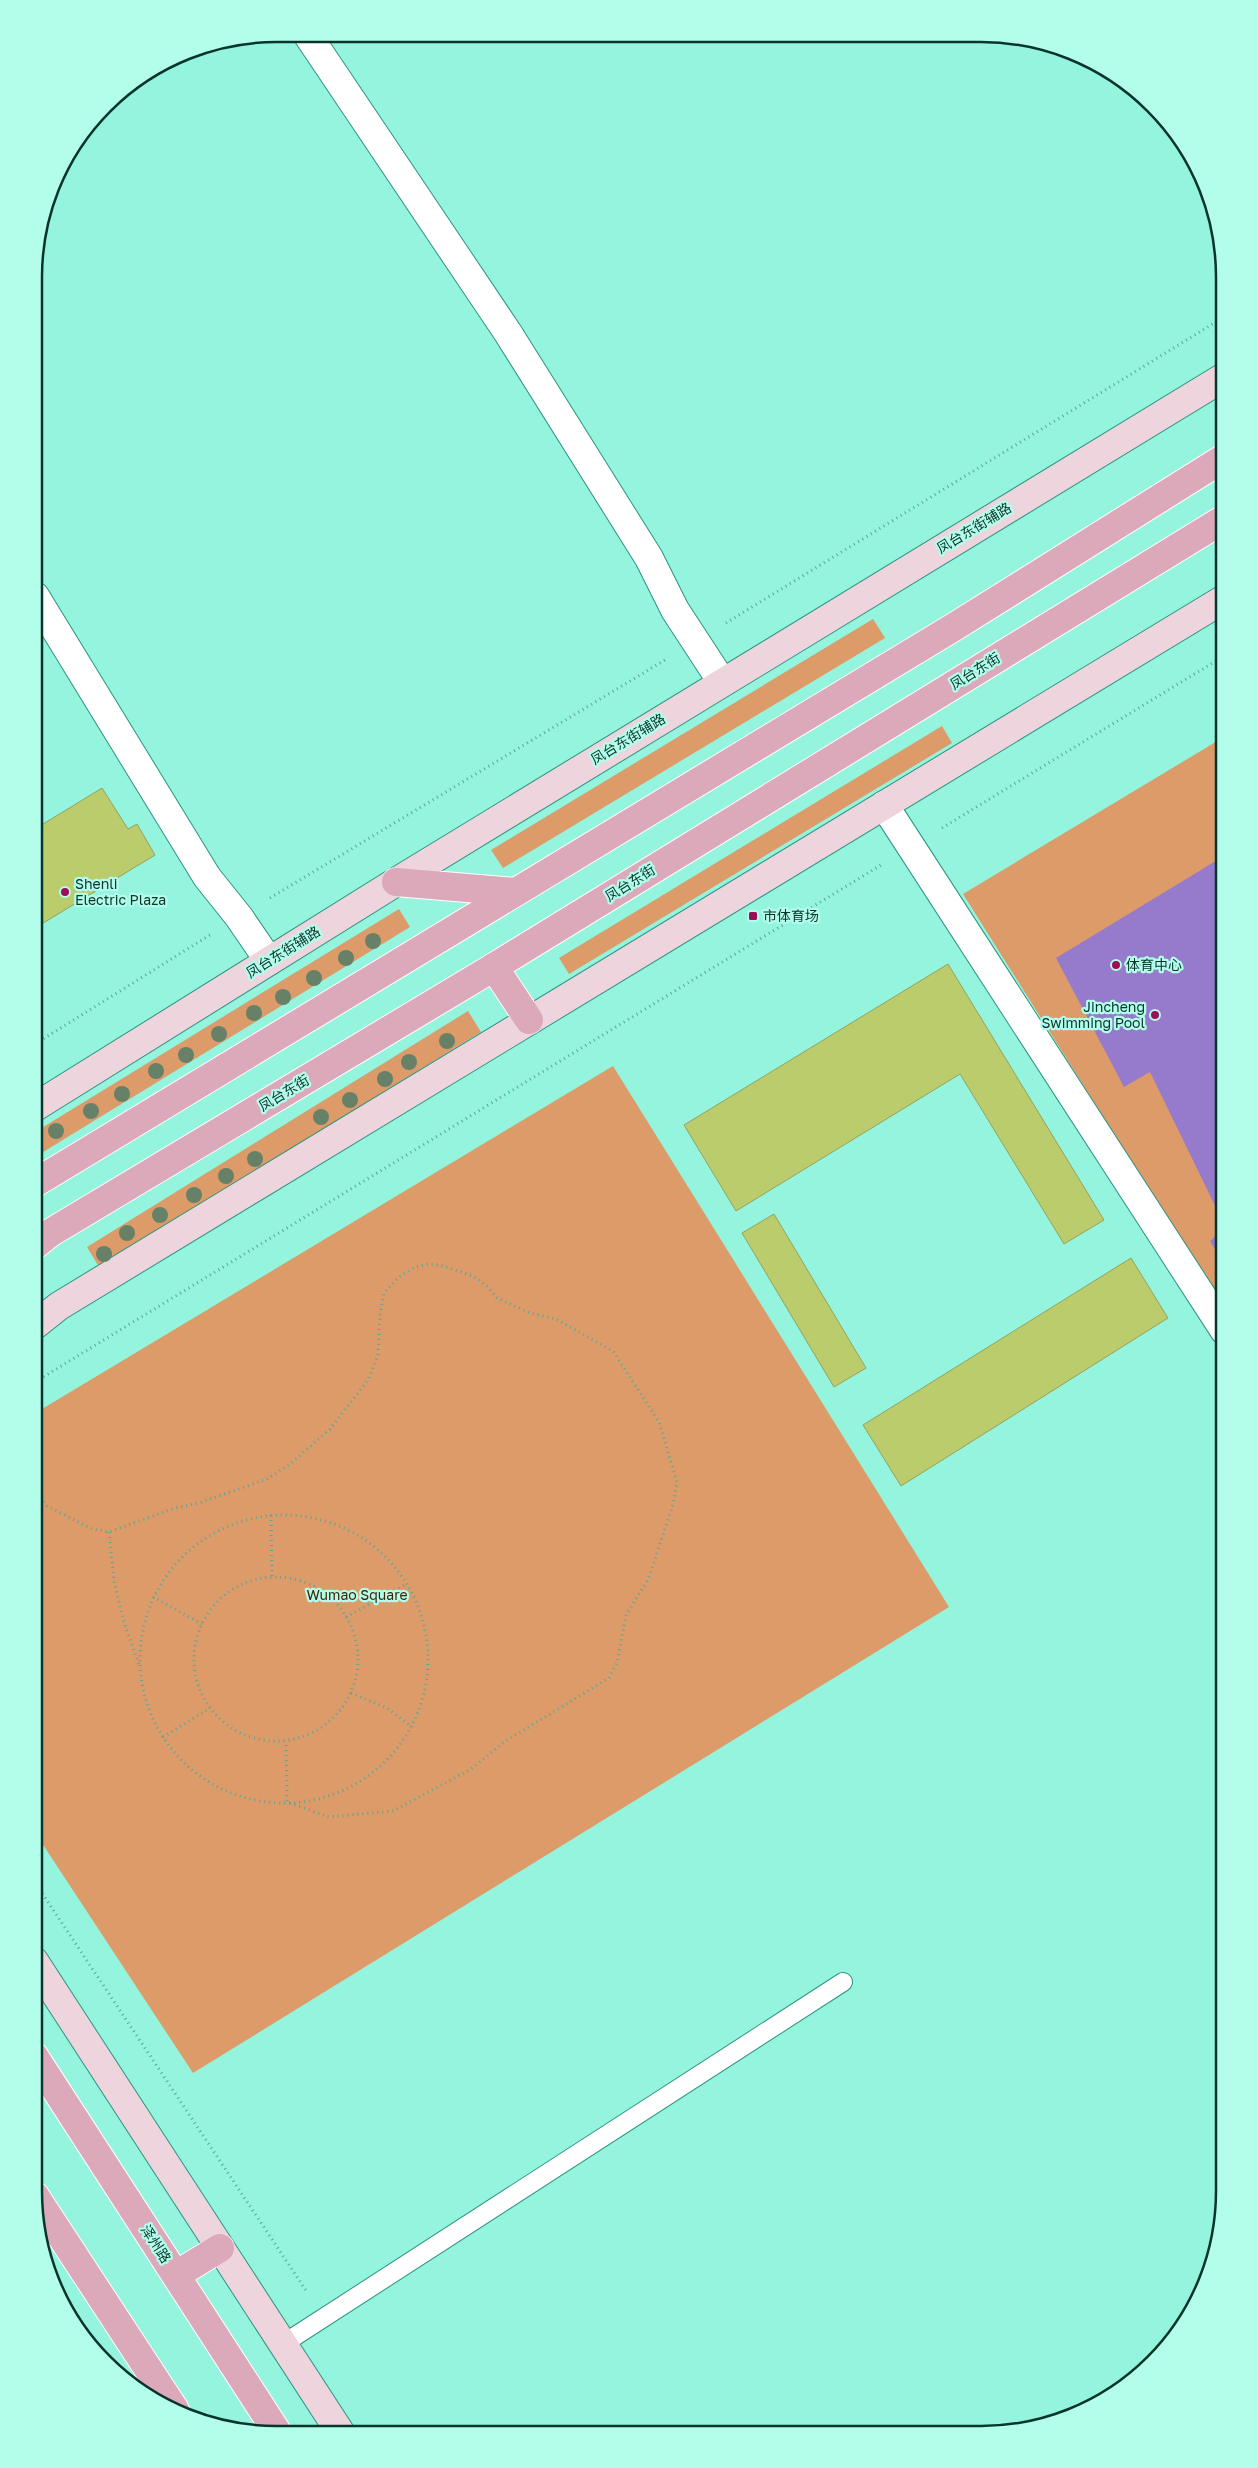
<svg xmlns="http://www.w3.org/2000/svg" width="1258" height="2468" font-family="'Golos Text','Noto Sans SC',sans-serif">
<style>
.green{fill:#dc9b68}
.water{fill:#967bcd}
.building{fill:#bacc6c;stroke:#94a25b}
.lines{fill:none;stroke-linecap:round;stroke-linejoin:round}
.service-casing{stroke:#2e9381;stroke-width:20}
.minor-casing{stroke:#2e9381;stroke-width:30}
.secondary-casing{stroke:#2e9381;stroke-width:30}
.primary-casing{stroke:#fff;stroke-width:30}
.path{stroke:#5ba696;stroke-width:3;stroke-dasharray:1 4;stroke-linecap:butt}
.service{stroke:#fff;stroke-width:18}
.minor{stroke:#fff;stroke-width:28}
.secondary{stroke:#eed4dd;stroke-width:28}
.primary{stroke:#dca9bb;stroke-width:28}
.tree{fill:#668168}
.poi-dot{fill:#9e0d57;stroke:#b3fdeb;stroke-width:2}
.labels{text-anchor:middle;stroke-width:4.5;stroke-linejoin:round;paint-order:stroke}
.street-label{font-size:14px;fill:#08342c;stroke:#b3fdeb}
.poi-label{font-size:14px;fill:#08342c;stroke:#b3fdeb;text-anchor:start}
.park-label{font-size:14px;fill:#412307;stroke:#b3fdeb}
.rim{fill:none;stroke:#08342c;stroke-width:2.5}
</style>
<rect width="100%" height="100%" fill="#94f4de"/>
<g class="green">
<path d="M873,619l12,19 -382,230 -12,-18z"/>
<path d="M942,726l10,17 -383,231 -10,-16z"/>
<path d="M1224,737v572l-261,-415z"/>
<path d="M399,909l11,18 -375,230v-25z"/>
<path d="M468,1011l13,21 -382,235 -12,-20z"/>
<path d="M613,1066l336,541 -756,466 -159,-242 1,-415 7,-7z"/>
</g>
<g class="water">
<path d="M1224,856v368l-74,-152 -26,15 -68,-129z"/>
<path d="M1224,1229v35l-14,-23z"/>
</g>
<g class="building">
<path d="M102,788l26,41 9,-5 18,31 -120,73v-99z"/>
<path d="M948,964l156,256 -40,24 -104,-170 -224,137 -52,-86z"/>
<path d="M774,1214l92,154 -32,19 -92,-154z"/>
<path d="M1131,1258l37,60 -267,168 -38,-61z"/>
</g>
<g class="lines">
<g class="service-casing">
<path id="service" d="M283,2344l560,-362"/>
</g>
<g class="minor-casing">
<g id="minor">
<path d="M307,34l201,299 141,225 26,52 47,72"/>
<path d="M35,596l172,281 32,40 30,44"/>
<path d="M884,805l340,525"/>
</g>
</g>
<g class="secondary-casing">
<g id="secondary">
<path d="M35,1107l361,-225 828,-505"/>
<path d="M35,1325l24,-19 1165,-707"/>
<path d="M34,1961l306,471"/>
</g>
</g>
<g class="primary-casing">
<g id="primary">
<path d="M396,882l119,10"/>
<path d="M494,967l35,53"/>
<path d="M35,1183l919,-556 270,-169"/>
<path d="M35,1245l15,-12 444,-266 730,-448"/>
<path d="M34,2056l243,376"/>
<path d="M35,2196l140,214"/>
<path d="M176,2275l44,-27"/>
</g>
</g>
<g class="path">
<path d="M726,623l498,-306"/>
<path d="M942,828l282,-172"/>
<path d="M270,898l395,-238"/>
<path d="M35,1044l175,-109"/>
<path d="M35,1382l846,-517"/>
<path d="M34,1490l13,16 45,23 17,3 66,-24 24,-5 68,-24 23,-15 40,-35 38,-49 10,-25 2,-40 4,-22 15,-16 16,-10 14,-3 14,2 30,10 14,10 10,12 33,15 26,6 57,32 46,71 18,60 -4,22 -24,74 -23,37 -9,48 -8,15 -105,64 -33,27 -78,42 -64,6 -42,-15 -1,-61"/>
<path d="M271,1515l1,62"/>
<circle cx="284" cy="1659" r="144"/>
<path d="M109,1532l5,49 9,38 16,46"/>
<circle cx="276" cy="1659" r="82"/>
<path d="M153,1597l49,27"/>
<path d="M346,1617l61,-33"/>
<path d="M351,1693l36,15 24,18"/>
<path d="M163,1737l47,-29"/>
<path d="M34,1881l273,411"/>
</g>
<use href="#service" class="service"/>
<use href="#minor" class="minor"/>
<use href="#secondary" class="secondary"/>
<use href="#primary" class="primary"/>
</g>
<g class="tree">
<circle cx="373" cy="941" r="8"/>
<circle cx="346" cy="958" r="8"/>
<circle cx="314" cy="978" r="8"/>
<circle cx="283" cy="997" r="8"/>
<circle cx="254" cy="1013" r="8"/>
<circle cx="219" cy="1034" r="8"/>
<circle cx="447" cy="1041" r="8"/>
<circle cx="186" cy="1055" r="8"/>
<circle cx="409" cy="1062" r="8"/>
<circle cx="156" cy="1071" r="8"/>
<circle cx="385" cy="1079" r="8"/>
<circle cx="122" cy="1094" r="8"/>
<circle cx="350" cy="1100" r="8"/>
<circle cx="91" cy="1111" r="8"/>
<circle cx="321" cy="1117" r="8"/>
<circle cx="56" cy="1131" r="8"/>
<circle cx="255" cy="1159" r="8"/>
<circle cx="226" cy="1176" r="8"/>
<circle cx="194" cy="1195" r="8"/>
<circle cx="160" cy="1215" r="8"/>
<circle cx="127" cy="1233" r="8"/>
<circle cx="104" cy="1254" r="8"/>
</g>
<g class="poi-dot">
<circle cx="65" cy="892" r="5"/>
<rect x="748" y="911" width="10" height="10" rx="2.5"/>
<circle cx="1116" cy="965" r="5"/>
<circle cx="1155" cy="1015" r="5"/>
</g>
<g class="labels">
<g class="street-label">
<text transform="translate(974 528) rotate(-31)" y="5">凤台东街辅路</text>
<text transform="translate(975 671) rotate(-32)" y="5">凤台东街</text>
<text transform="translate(628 739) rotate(-31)" y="5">凤台东街辅路</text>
<text transform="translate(630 883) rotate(-32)" y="5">凤台东街</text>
<text transform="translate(283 952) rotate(-32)" y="5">凤台东街辅路</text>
<text transform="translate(284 1093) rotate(-31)" y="5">凤台东街</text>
<text transform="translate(156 2244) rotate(57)" y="5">泽州路</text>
</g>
<g class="poi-label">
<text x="75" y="889">Shenli<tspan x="75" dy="16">Electric Plaza</tspan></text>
<text x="763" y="921">市体育场</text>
<text x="1126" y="970">体育中心</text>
<text x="1145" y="1012" text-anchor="end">Jincheng<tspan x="1145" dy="16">Swimming Pool</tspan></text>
</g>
<g class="park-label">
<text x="357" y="1600">Wumao Square</text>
</g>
</g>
<path d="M0 0H1258V2468H0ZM277 42H981A235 235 0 0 1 1216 277V2191A235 235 0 0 1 981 2426H277A235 235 0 0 1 42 2191V277A235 235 0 0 1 277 42Z" fill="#b3fdeb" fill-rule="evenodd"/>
<path class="rim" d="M277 42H981A235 235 0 0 1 1216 277V2191A235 235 0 0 1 981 2426H277A235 235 0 0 1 42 2191V277A235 235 0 0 1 277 42Z"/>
</svg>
